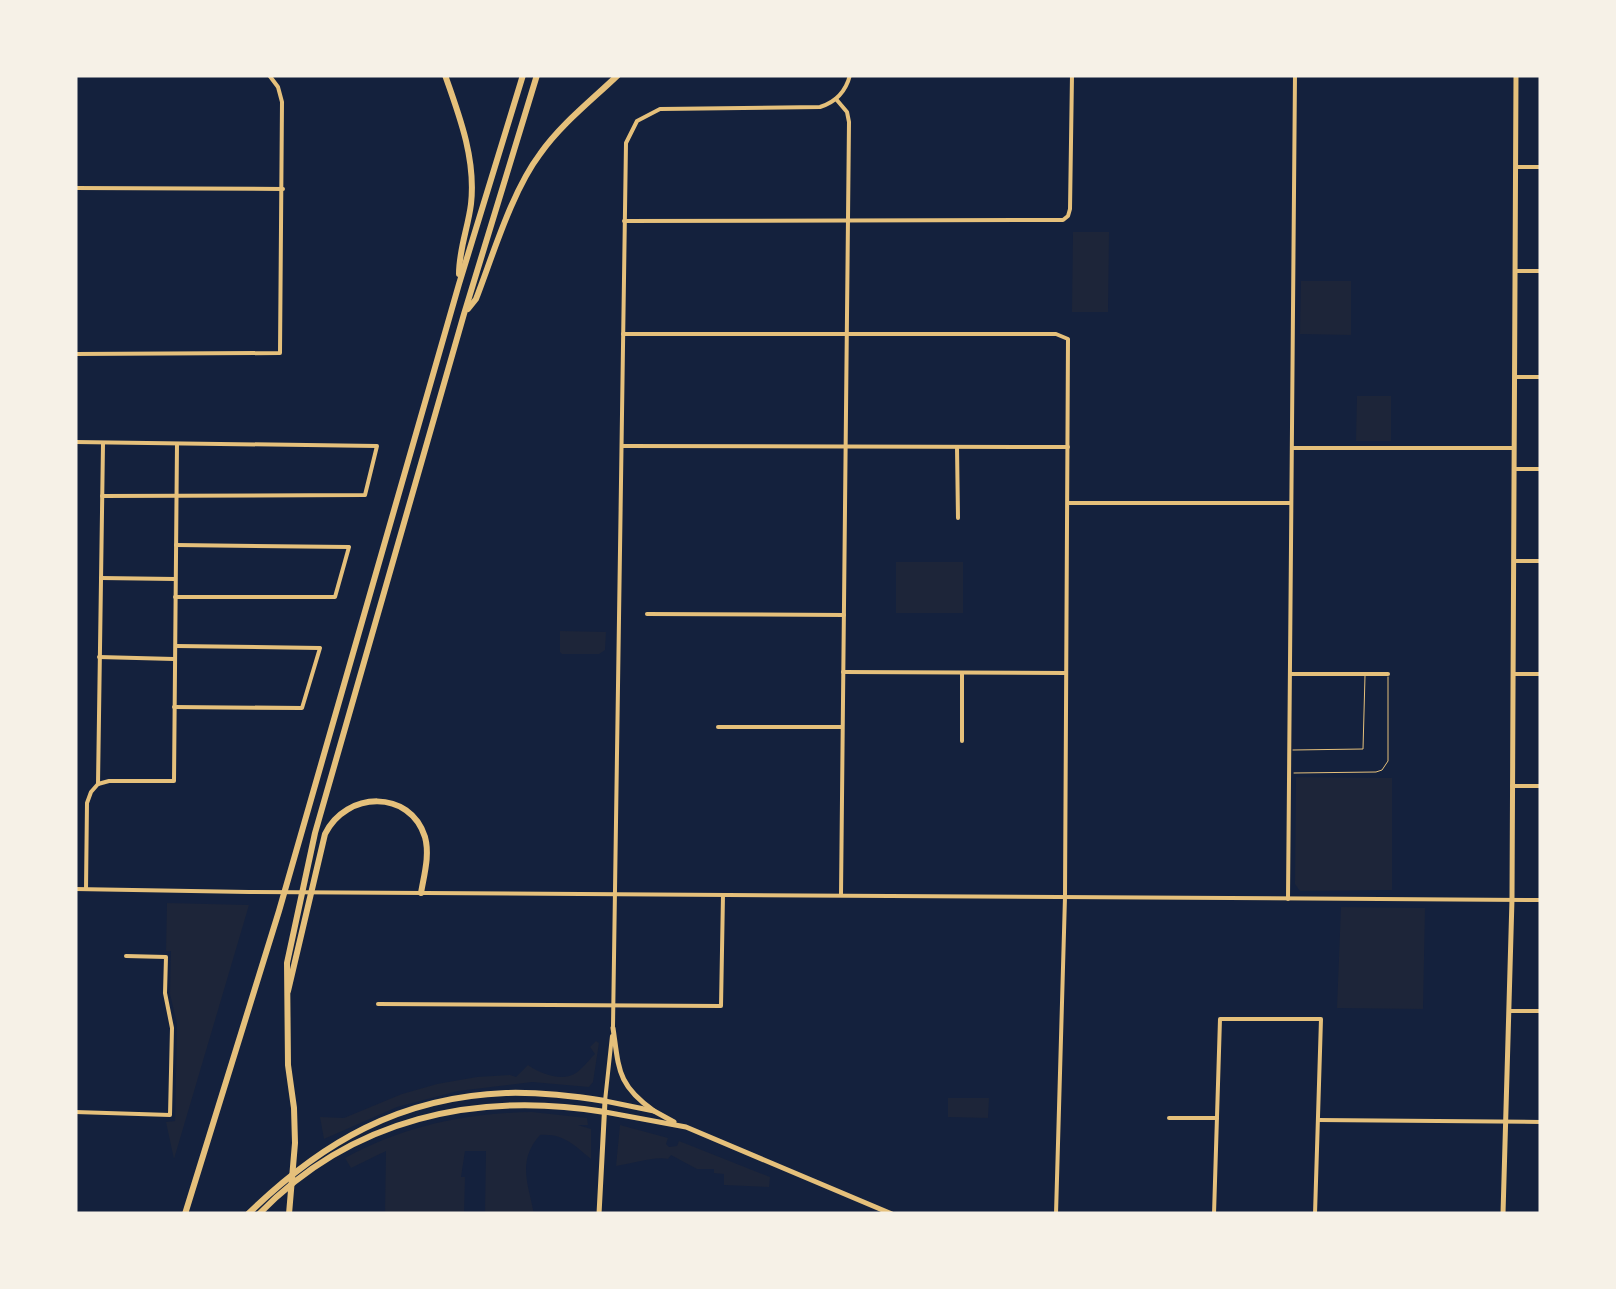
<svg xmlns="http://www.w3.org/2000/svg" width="1616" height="1289" font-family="'Archivo Narrow',sans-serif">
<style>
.green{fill:#1d2539}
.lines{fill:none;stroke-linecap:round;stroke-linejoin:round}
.service{stroke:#e5c07b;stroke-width:1}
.minor{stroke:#e5c07b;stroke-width:4}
.tertiary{stroke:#e5c07b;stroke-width:4}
.secondary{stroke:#e5c07b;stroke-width:5}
.primary{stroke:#e5c07b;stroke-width:5}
.motorway{stroke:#e5c07b;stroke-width:6}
</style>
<rect width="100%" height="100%" fill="#14213d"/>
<g class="green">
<path d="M1073,232h36l-1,80h-36z"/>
<path d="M1301,281h50v54l-51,-1z"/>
<path d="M1357,396h34v45h-35z"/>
<rect x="896" y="562" width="67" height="51"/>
<path d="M560,631l46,1 -1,18 -6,4h-37l-2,-2z"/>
<path d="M1296,777l96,1v112l-92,1 -5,-7z"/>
<path d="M167,903l82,2 -75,254 -8,-37 9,-1 2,-97 -7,-30 1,-43h-5z"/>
<path d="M1341,907l84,1 -2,101 -86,-1z"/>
<path d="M596,1041l3,2 -6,39 -4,5 -57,-5 -74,9 -61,16 -73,32 -4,-22 24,1 58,-24 35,-10 40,-7 33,-2 6,2 12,-12c12,9 35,17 48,8 7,-5 13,-13 19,-19l-5,-7z"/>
<path d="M948,1098h41l-1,20 -40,-1z"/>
<path d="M532,1112l55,6 1,7h-10l13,4v30c-17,-14 -28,-26 -51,-24 -23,26 -12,48 -6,79l-49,-1 1,-62h-21l-4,26h4l-1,37h-79l1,-63 -35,17 -6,-10c59,-32 120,-45 187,-46z"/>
<path d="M620,1125l48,13 -2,6 3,3 8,-1 2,-5 91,36 -1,10 -45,-2v-11l-10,-1v-4h-17l-26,-14 -3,4c-13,-3 -37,5 -52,7z"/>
</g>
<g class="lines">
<g class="service">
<path d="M1293,750l70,-1 2,-73"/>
<path d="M1294,773l82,-1 6,-2 6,-9v-84"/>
</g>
<g class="minor">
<path d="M836,99l11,13 2,10 -8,773"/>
<path d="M1516,167h25"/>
<path d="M75,188l208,1"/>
<path d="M624,221l439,-1 5,-4 2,-7 2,-134"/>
<path d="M1516,271h25"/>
<path d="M623,334h433l12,5 -3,558 -9,317"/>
<path d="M75,354l205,-1 2,-251 -4,-15 -9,-12"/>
<path d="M1516,377h25"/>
<path d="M75,442l302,4 -12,49 -263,1"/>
<path d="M623,446l445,1"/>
<path d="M957,447l1,71"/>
<path d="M1292,448h220"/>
<path d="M1516,469h25"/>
<path d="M1068,503h223"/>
<path d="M1516,561h25"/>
<path d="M101,578l74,1"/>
<path d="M175,597h160l14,-50 -173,-2"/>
<path d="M647,614l197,1"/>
<path d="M99,657l75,2"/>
<path d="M843,672l223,1"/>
<path d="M1290,674h98"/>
<path d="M1513,674h28"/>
<path d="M174,707l128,1 18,-60 -144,-2"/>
<path d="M718,727h124"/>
<path d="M962,741v-68"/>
<path d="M98,784l11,-3h65l3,-337"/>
<path d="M98,784l5,-340"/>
<path d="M1512,786h29"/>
<path d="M86,889l1,-86 4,-11 7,-8"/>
<path d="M1288,899l7,-824"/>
<path d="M378,1004l343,2 2,-111"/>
<path d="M1511,1011h30"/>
<path d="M75,1112l95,3 2,-87 -7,-35 1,-36 -40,-1"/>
<path d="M1169,1118h48"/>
<path d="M1318,1120l223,2"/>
<path d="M1214,1214l6,-195h101l-6,195"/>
</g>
<g class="tertiary">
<path d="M75,889l174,3 1292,8"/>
<path d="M613,1026l13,-883 11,-22 23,-12 160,-2c16,-5 26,-16 30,-32"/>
<path d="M605,1101l7,-65"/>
</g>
<path class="secondary" d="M599,1214l6,-113"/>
<g class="primary">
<path d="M613,1028c6,41 4,57 41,83"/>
<path d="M605,1101l49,10 20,11"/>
<path d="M605,1112l81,15 206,87"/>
<path d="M1503,1214l9,-315 4,-824"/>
</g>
<g class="motorway">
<path d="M445,75c15,42 31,85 26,129 -3,24 -12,45 -12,70"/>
<path d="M468,309l8,-10c17,-44 36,-108 64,-145 21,-30 52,-54 78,-79"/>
<path d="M288,991l37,-157c21,-43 85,-45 100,3 5,18 -1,38 -4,56"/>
<path d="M185,1214l94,-303 180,-627 64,-209"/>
<path d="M248,1214c74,-72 152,-117 258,-121 33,-1 67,3 99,8"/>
<path d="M259,1214c93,-96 217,-123 346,-102"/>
<path d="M289,1214l6,-71 -1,-35 -6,-43 -1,-102 28,-130 149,-519 73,-239"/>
</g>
</g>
<rect width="1616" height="1289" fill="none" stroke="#f6f1e7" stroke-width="155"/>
</svg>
